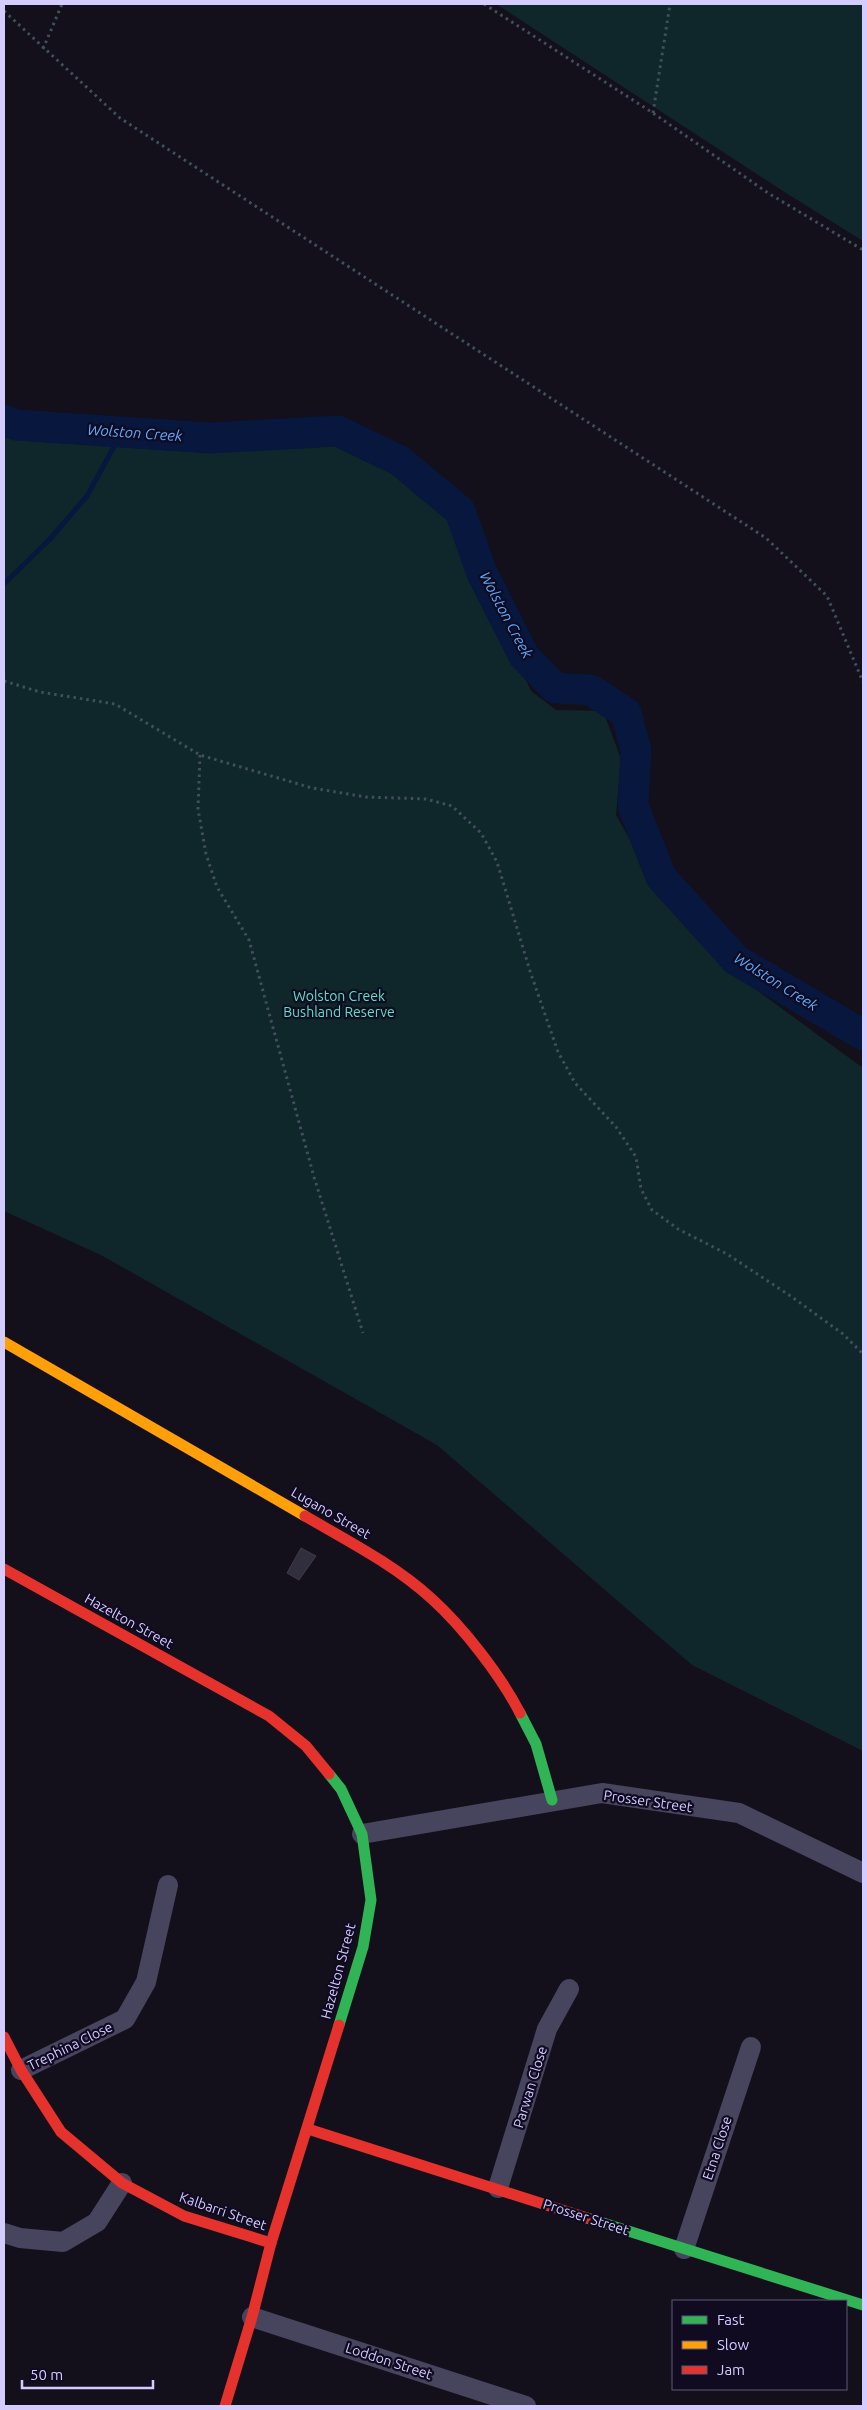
<svg xmlns="http://www.w3.org/2000/svg" width="867" height="2410" font-family="Ubuntu,sans-serif">
<style>
.green{fill:#0f272a}
.lines{fill:none;stroke-linecap:round;stroke-linejoin:round}
.stream{stroke:#07173d;stroke-width:5}
.river{stroke:#07173d;stroke-width:31}
.building{fill:#312e3e;stroke:#3f3a51}
.path{stroke:#414e5d;stroke-width:3;stroke-dasharray:2.5 4;stroke-linecap:butt}
.street{stroke:#47445d;stroke-width:20}
.fast{stroke:#30b455;stroke-width:11}
.slow{stroke:#ff9f0a;stroke-width:11}
.jam{stroke:#e5322d;stroke-width:11}
.labels{text-anchor:middle;stroke-width:4.5;stroke-linejoin:round;paint-order:stroke}
.park-label{font-size:14px;fill:#50e7c9;stroke:#100b21}
.street-label{font-size:14px;fill:#d4ccff;stroke:#100b21}
.water-label{font-size:15px;font-style:italic;fill:#5aaaff;stroke:#100b21}
</style>
<rect width="100%" height="100%" fill="#13101c"/>
<g class="green">
<path d="M496,4h367v237l-77,-48z"/>
<path d="M4,429l12,4 194,16 122,-5 64,27 55,46 80,174 25,19 47,1 18,48 -5,56 35,62 89,101 123,90v683l-171,-86 -255,-220 -336,-190 -97,-44z"/>
</g>
<g class="lines">
<path class="stream" d="M4,584l46,-45 37,-43 35,-64"/>
<path class="river" d="M4,420l12,5 195,13 127,-7 62,30 60,50 22,62 42,83 31,32 36,2 35,23 10,37 -3,56 28,71 75,83 127,75"/>
</g>
<path class="building" d="M301,1548l15,8 -17,24 -12,-7z"/>
<g class="lines">
<g class="path">
<path d="M484,4l169,109 115,80 95,57"/>
<path d="M4,11l116,107 646,420 61,58 36,86"/>
<path d="M43,49l19,-45"/>
<path d="M653,113l17,-109"/>
<path d="M4,681l36,11 75,12 85,51 112,33 54,9 60,2 26,7 29,27 16,29 33,109 28,81 17,31 41,44 20,30 5,32 11,21 26,19 49,25 65,43 51,37 20,20"/>
<path d="M200,755l-2,54 8,45 11,33 32,53 65,237 49,156"/>
</g>
<g class="street">
<path d="M362,1834l240,-41 137,20 124,60"/>
<path d="M21,2070l104,-51 21,-37 22,-97"/>
<path d="M498,2188l49,-159 22,-40"/>
<path d="M4,2233l16,5 43,4 34,-20 25,-39"/>
<path d="M684,2249l67,-202"/>
<path d="M252,2317l274,89"/>
</g>
<g class="fast">
<path d="M520,1713l16,31 16,56"/>
<path d="M329,1774l12,15 21,45 9,66 -8,47 -24,78"/>
<path d="M587,2218l276,87"/>
</g>
<path class="slow" d="M4,1342l301,174"/>
<g class="jam">
<path d="M305,1516c43,25 90,49 127,83 31,28 69,77 88,114"/>
<path d="M4,1569l265,147 37,30 23,28"/>
<path d="M4,2037l17,33 40,62 61,51 62,33 87,27"/>
<path d="M308,2129l279,89"/>
<path d="M225,2406l27,-89 19,-74 68,-218"/>
</g>
</g>
<g class="labels">
<g class="park-label">
<text x="339" y="1001">Wolston Creek<tspan x="339" dy="16">Bushland Reserve</tspan></text>
</g>
<g class="street-label">
<text transform="translate(331 1513) rotate(30)" y="5">Lugano Street</text>
<text transform="translate(129 1621) rotate(29)" y="5">Hazelton Street</text>
<text transform="translate(648 1801) rotate(8)" y="5">Prosser Street</text>
<text transform="translate(338 1971) rotate(-75)" y="5">Hazelton Street</text>
<text transform="translate(70 2046) rotate(-26)" y="5">Trephina Close</text>
<text transform="translate(530 2087) rotate(-73)" y="5">Parwan Close</text>
<text transform="translate(717 2148) rotate(-72)" y="5">Etna Close</text>
<text transform="translate(223 2211) rotate(19)" y="5">Kalbarri Street</text>
<text transform="translate(586 2217) rotate(18)" y="5">Prosser Street</text>
<text transform="translate(389 2361) rotate(18)" y="5">Loddon Street</text>
</g>
<g class="water-label">
<text transform="translate(135 433) rotate(4)" y="5">Wolston Creek</text>
<text transform="translate(506 615) rotate(62)" y="5">Wolston Creek</text>
<text transform="translate(776 982) rotate(32)" y="5">Wolston Creek</text>
</g>
</g>
<rect width="867" height="2410" fill="none" stroke="#d4ccff" stroke-width="10"/>
<rect x="672" y="2300" width="175" height="90" fill="#100b21" stroke="#5e587a"/>
<rect x="682" y="2316" width="25" height="8" fill="#30b455" stroke="#5e587a"/>
<text x="717" y="2325" font-size="15" fill="#d4ccff">Fast</text>
<rect x="682" y="2341" width="25" height="8" fill="#ff9f0a" stroke="#5e587a"/>
<text x="717" y="2350" font-size="15" fill="#d4ccff">Slow</text>
<rect x="682" y="2366" width="25" height="8" fill="#e5322d" stroke="#5e587a"/>
<text x="717" y="2375" font-size="15" fill="#d4ccff">Jam</text>
<path d="M22 2380v8h131v-8" fill="none" stroke="#d4ccff" stroke-width="2.5"/>
<text x="30" y="2380" font-size="15" fill="#d4ccff" stroke="#100b21" stroke-width="4" paint-order="stroke">50 m</text>
</svg>
